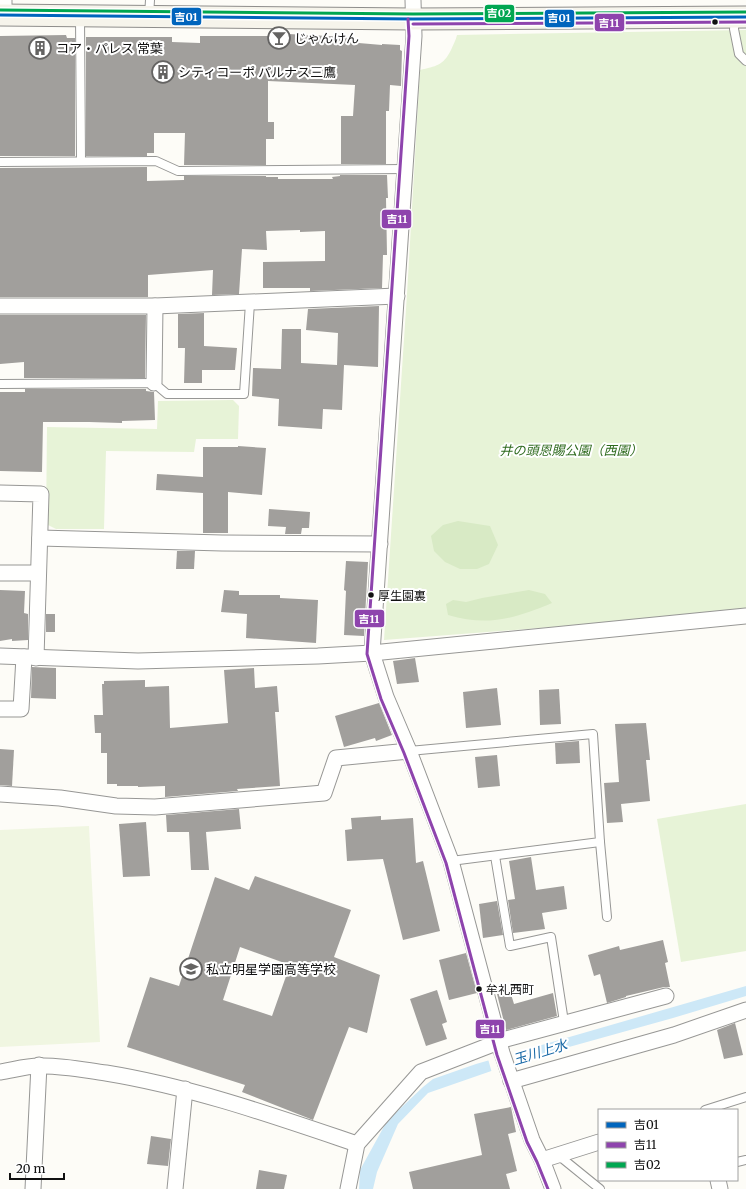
<svg xmlns="http://www.w3.org/2000/svg" width="746" height="1189" font-family="Merriweather,'Noto Sans JP',serif">
<style>
.green{fill:#e7f3d7}
.forest{fill:#d8eac5}
.pitch{fill:#f0f6e1}
.water{fill:#cde8f7}
.pier{fill:#fdfcf7}
.building{fill:#a19f9c;fill-rule:evenodd}
.lines{fill:none;stroke-linecap:round;stroke-linejoin:round}
.service-casing{stroke:#979795;stroke-width:10}
.minor-casing{stroke:#979795;stroke-width:17}
.secondary-casing{stroke:#8e8d8b;stroke-width:23}
.service{stroke:#fffffe;stroke-width:8}
.minor{stroke:#fffffe;stroke-width:15}
.secondary{stroke:#f6f4eb;stroke-width:21}
.bus-1-casing{stroke:#fff;stroke-width:6}
.bus-2-casing{stroke:#fff;stroke-width:6}
.bus-3-casing{stroke:#fff;stroke-width:6}
.bus-1{stroke:#0065bd;stroke-width:3}
.bus-2{stroke:#8e44ad;stroke-width:3}
.bus-3{stroke:#00a651;stroke-width:3}
.bus-dot{fill:#111;stroke:#fff;stroke-width:1.5}
.labels{text-anchor:middle;stroke-width:4;stroke-linejoin:round;paint-order:stroke}
.bus-label{font-size:12px;fill:#111;stroke:#fff;text-anchor:start}
.poi-label{font-size:13px;fill:#111;stroke:#fff;text-anchor:start}
.park-label{font-size:13px;font-style:italic;fill:#2f6b1f;stroke:#fff}
.water-label{font-size:14px;font-style:italic;fill:#1768a6;stroke:#fff}
.line-badge{stroke:#fff;stroke-width:1.5}
.badge-label{font-size:11px;text-anchor:middle;font-weight:bold;fill:#fff}
</style>
<rect width="100%" height="100%" fill="#fdfcf7"/>
<g class="green">
<path d="M746,30v582l-362,28 23,-346 13,-224c16,-4 23,-4 31,-20 2,-5 5,-10 6,-15z"/>
<path d="M233,400l6,6 -1,33h-42l-2,13 -88,-1 -2,78h-48l-10,-5 1,-97 110,2 1,-28z"/>
<path d="M746,804v147l-65,11 -24,-143z"/>
</g>
<g class="forest">
<path d="M458,521l32,5 8,19 -9,19 -12,5h-17l-15,-7 -11,-11 -3,-15 12,-11z"/>
<path d="M529,590l16,4 7,9c-36,15 -64,24 -104,12l-2,-11 7,-4 13,2 16,-4z"/>
</g>
<path class="pitch" d="M89,826l11,216 -100,5v-217z"/>
<path class="water" d="M746,986v10l-73,22 -147,41 -98,34 -30,31 -21,48 -4,17h-14l1,-19 27,-49 36,-34 10,-8 43,-15z"/>
<path class="pier" d="M519,1050l4,12 -31,11 -4,-14z"/>
<g class="building">
<path d="M269,33l78,4v5l35,3v-1l18,1v5l2,1 -1,35 -11,-1 -1,26h-3v53h-45v-48h12l2,-31 -87,-4v41h6v17h-8v26h-82l1,-32h-31v20h-7v3h-61v-119h86v5l28,1v-7h69z"/>
<path d="M66,35l1,3h8v118h-75v-120z"/>
<path d="M147,167v14l37,-1v-4h82v1h12v2h55l-1,-2 8,-1v-1h47l1,23h-2l1,57h-4l-1,33 -72,3v-3h-47v-26l62,-1v-30l-25,1v-2l-34,1 1,19 -25,-1 -3,45 -27,1 1,-25 -65,5v22h-148v-129z"/>
<path d="M379,306l-1,61 -34,-2 -2,45 -19,-1 -1,20 -44,-3 1,-27 -27,-3 1,-28 28,1 1,-40h19v34l36,2 1,-32 -32,-3 2,-21z"/>
<path d="M204,313v33l33,2 -2,22h-33v13h-18l1,-35h-7v-34z"/>
<path d="M0,315h146l-1,63h-121v-16l-24,2z"/>
<path d="M25,389h121v2l8,1 1,28 -33,1v2l-33,-1h-46l-1,50 -42,-1v-79h25z"/>
<path d="M238,446l28,2 -4,47 -34,-3v41h-25v-40l-47,-3 1,-16 46,3v-30h35z"/>
<path d="M269,509l41,3 -1,16h-7l-1,6h-16l1,-7 -18,-1z"/>
<path d="M177,551h18l-1,18h-18z"/>
<path d="M346,561l22,1 -4,74 -20,-1 2,-44 -2,-1z"/>
<path d="M0,590l25,1 -1,22 4,1v26l-16,1v-2l-12,2z"/>
<path d="M224,590l15,1v4h41v3l38,2 -2,43 -70,-5 1,-24 -26,-2z"/>
<rect x="46" y="614" width="9" height="18"/>
<path d="M415,658l4,24 -22,2 -4,-23z"/>
<path d="M32,667l24,1v31l-25,-1z"/>
<path d="M254,668l1,20 22,-2 2,26h-4l5,74 -43,3 1,2 -73,6v-11l-27,1v-1h-21v-2h-10v-31h-6v-20h-6l-1,-18h9l-1,-31h2v-3l41,-1v7l24,-1 1,42 58,-5 -4,-53z"/>
<path d="M497,688l4,37 -35,3 -3,-36z"/>
<path d="M559,689l2,35 -21,1 -1,-35z"/>
<path d="M379,703l13,32 -16,6 -1,-3 -31,9 -9,-31z"/>
<path d="M646,723l4,37h-4l4,41 -29,3 2,18 -16,1 -3,-40 15,-1 -4,-58z"/>
<path d="M579,741l1,22 -24,1 -1,-21z"/>
<path d="M0,749l14,1 -2,36 -12,-1z"/>
<path d="M497,755l3,31 -22,2 -3,-31z"/>
<path d="M239,809l2,20 -35,3 3,38h-18l-2,-38h-22l-1,-17z"/>
<path d="M381,816v4l32,-2 3,45 7,-2 17,70 -37,9 -20,-81 -36,2 -2,-31 7,-1 -1,-11z"/>
<path d="M146,822l4,54 -27,1 -4,-53z"/>
<path d="M531,857l5,33 28,-4 3,23 -25,4 3,16 -32,4 -5,-33 7,-1 -6,-38z"/>
<path d="M255,876l96,34 -17,47 46,18 -13,58 -18,-6 -36,93 -71,-28 3,-7 -118,-38 23,-70 29,9 36,-109 34,13zM240,947l50,18 -18,51 -49,-16z"/>
<path d="M497,901l6,34 -20,3 -4,-34z"/>
<path d="M663,940l5,22 -3,1 5,24h-6l-38,9v1l-19,6 -7,-29 -6,2 -6,-21 31,-9 1,4z"/>
<path d="M466,953l11,40 -28,7 -10,-40z"/>
<path d="M437,990l10,32 -5,2 5,15 -21,7 -16,-47z"/>
<path d="M510,991l4,13 39,-11 4,23 -51,14 -9,-36z"/>
<path d="M735,1023l8,32 -19,4 -7,-29z"/>
<path d="M511,1107l5,25 -8,2 9,37 -11,3 4,15h-97l-4,-17 73,-17 -8,-41z"/>
<path d="M151,1136l20,3 -3,27 -21,-2z"/>
<path d="M259,1170l28,5 -3,14h-28z"/>
</g>
<g class="lines">
<g class="service-casing">
<g id="service">
<path d="M80,16l1,145"/>
<path d="M149,16l1,-16"/>
<path d="M735,18l-1,11 5,25 7,7"/>
<path d="M0,162l156,-1 22,10 227,-2"/>
<path d="M0,384l154,-1 13,11h77l6,-91"/>
<path d="M409,751l184,-17 7,108 -149,19"/>
<path d="M600,842l7,75"/>
<path d="M495,856l15,90 41,-9 13,85"/>
<path d="M705,1110l41,-13"/>
<path d="M556,1156l7,3 37,30"/>
<path d="M737,1162l9,-2"/>
</g>
</g>
<g class="minor-casing">
<g id="minor">
<path d="M413,0l1,36 -42,617 14,44 23,54 42,110 51,192 30,87 10,20 11,29"/>
<path d="M4,15v-15"/>
<path d="M0,306h155l242,-10"/>
<path d="M154,383l1,-77"/>
<path d="M0,493l41,1 -5,164"/>
<path d="M40,538l182,5 158,1"/>
<path d="M0,573h38"/>
<path d="M0,656l138,5 180,-5 54,-3 374,-37"/>
<path d="M0,709h21l3,-52"/>
<path d="M0,794l60,4 56,8 39,1 169,-14 12,-35 73,-7"/>
<path d="M0,1072c13,-2 26,-6 39,-6 22,-1 45,4 67,7 86,14 168,43 251,71"/>
<path d="M511,1081l163,-46 72,-25"/>
<path d="M542,1160l57,-18"/>
<path d="M718,1180l2,9"/>
<path d="M33,1189l6,-124"/>
<path d="M175,1189l10,-100"/>
<path d="M348,1189l9,-45 64,-72 85,-33 160,-43"/>
</g>
</g>
<g class="secondary-casing">
<path id="secondary" d="M0,15l413,4 333,-2"/>
</g>
<use href="#service" class="service"/>
<use href="#minor" class="minor"/>
<use href="#secondary" class="secondary"/>
<g class="bus-1-casing">
<path id="bus-1" d="M0,15l413,4 333,-2"/>
</g>
<g class="bus-2-casing">
<g id="bus-2">
<path d="M408,19l1,17 -42,618 14,45 23,54 42,110 51,192 30,87 10,20 11,27"/>
<path d="M413,24l333,-2"/>
</g>
</g>
<g class="bus-3-casing">
<path id="bus-3" d="M0,10l413,4 333,-2"/>
</g>
<use href="#bus-1" class="bus-1"/>
<use href="#bus-2" class="bus-2"/>
<use href="#bus-3" class="bus-3"/>
</g>
<defs>
<g id="bar-ring" transform="scale(1.15)"><circle r="9.5" fill="#fff" stroke="#646362" stroke-width="1.5"/><path d="M-6-5H6L.8 .8V4.5H3.5V6h-7V4.5H-.8V.8Z" fill="#646362"/></g>
<g id="building-ring" transform="scale(1.15)"><circle r="9.5" fill="#fff" stroke="#646362" stroke-width="1.5"/><path d="M-4-6H4V6H1V3H-1V6H-4ZM-2.5-4.3h1.7v1.8h-1.7ZM.8-4.3h1.7v1.8H.8ZM-2.5-1h1.7V.8h-1.7ZM.8-1h1.7V.8H.8Z" fill="#646362"/></g>
<g id="school-ring" transform="scale(1.15)"><circle r="9.5" fill="#fff" stroke="#646362" stroke-width="1.5"/><path d="M0-5L7-2L0 1L-7-2ZM-4 1L0 2.5L4 1V4Q0 6-4 4Z" fill="#646362"/></g>
</defs>
<g fill-rule="evenodd">
<use href="#bar-ring" x="279" y="38"/>
<use href="#building-ring" x="40" y="48"/>
<use href="#building-ring" x="163" y="72"/>
<use href="#school-ring" x="191" y="969"/>
</g>
<g class="bus-dot">
<circle cx="715" cy="22" r="3.5"/>
<circle cx="371" cy="595" r="3.5"/>
<circle cx="479" cy="989" r="3.5"/>
</g>
<g class="labels">
<g class="bus-label">
<text x="378" y="600">厚生園裏</text>
<text x="486" y="994">牟礼西町</text>
</g>
<g class="poi-label">
<text x="294" y="43">じゃんけん</text>
<text x="56" y="53">コア・パレス 常葉</text>
<text x="178" y="77">シティコーポ パルナス三鷹</text>
<text x="206" y="974">私立明星学園高等学校</text>
</g>
<g class="park-label">
<text x="571" y="455">井の頭恩賜公園（西園）</text>
</g>
<g class="water-label">
<text transform="translate(540 1052) rotate(-17)" y="5">玉川上水</text>
</g>
</g>
<g class="line-badge">
<rect x="484" y="4" width="31" height="19" rx="4" fill="#00a651"/>
<rect x="171" y="7" width="31" height="19" rx="4" fill="#0065bd"/>
<rect x="544" y="9" width="31" height="19" rx="4" fill="#0065bd"/>
<rect x="594" y="13" width="31" height="19" rx="4" fill="#8e44ad"/>
<rect x="381" y="209" width="31" height="20" rx="4" fill="#8e44ad"/>
<rect x="354" y="609" width="31" height="19" rx="4" fill="#8e44ad"/>
<rect x="475" y="1019" width="30" height="20" rx="4" fill="#8e44ad"/>
</g>
<g class="badge-label">
<text x="499" y="17">吉02</text>
<text x="186" y="21">吉01</text>
<text x="559" y="22">吉01</text>
<text x="609" y="27">吉11</text>
<text x="397" y="223">吉11</text>
<text x="369" y="623">吉11</text>
<text x="490" y="1033">吉11</text>
</g>
<rect x="598" y="1109" width="140" height="72" fill="#ffffff" stroke="#a0a0a0"/>
<rect x="606" y="1122" width="20" height="6" fill="#0065bd" stroke="#a0a0a0"/>
<text x="634" y="1129" font-size="12" fill="#111111">吉01</text>
<rect x="606" y="1142" width="20" height="6" fill="#8e44ad" stroke="#a0a0a0"/>
<text x="634" y="1149" font-size="12" fill="#111111">吉11</text>
<rect x="606" y="1162" width="20" height="6" fill="#00a651" stroke="#a0a0a0"/>
<text x="634" y="1169" font-size="12" fill="#111111">吉02</text>
<path d="M10 1173v6h54v-6" fill="none" stroke="#111111" stroke-width="2"/>
<text x="16" y="1173" font-size="12" fill="#111111" stroke="#ffffff" stroke-width="3" paint-order="stroke">20 m</text>
</svg>
